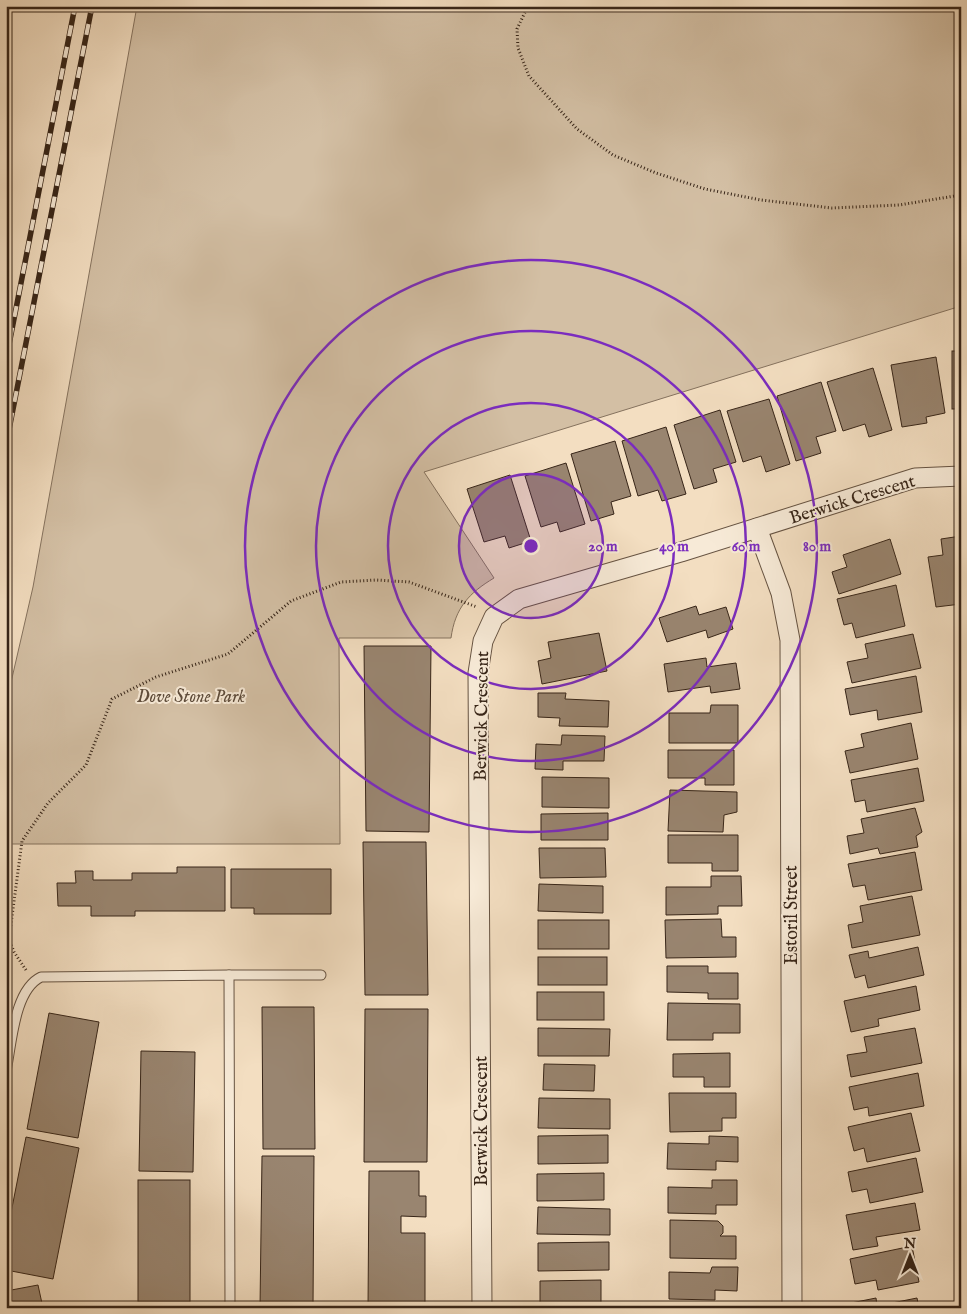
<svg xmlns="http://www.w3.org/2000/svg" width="967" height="1314" font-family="'IM FELL English',serif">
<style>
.green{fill:#d3bfa4;stroke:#85725e}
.building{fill:#998570;stroke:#372518}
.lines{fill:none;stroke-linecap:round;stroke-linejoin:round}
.lane-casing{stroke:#665342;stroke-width:11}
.street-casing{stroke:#665342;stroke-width:21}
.path{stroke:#372518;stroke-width:3;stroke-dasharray:1 2.5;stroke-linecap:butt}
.lane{stroke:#f7ead7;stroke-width:9}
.street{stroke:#f7ead7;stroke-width:19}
.rail-casing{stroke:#372518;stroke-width:5.5}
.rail{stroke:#f7ead7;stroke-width:4;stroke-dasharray:11;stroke-linecap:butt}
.ring{fill:none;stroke:#7b2cbf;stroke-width:2.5}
.labels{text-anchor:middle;stroke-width:4;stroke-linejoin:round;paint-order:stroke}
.street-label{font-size:18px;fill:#372518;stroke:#f7ead7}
.park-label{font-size:18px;font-style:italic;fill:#5e4c3b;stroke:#f7ead7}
.centre{fill:#7b2cbf;stroke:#f7ead7;stroke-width:2.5}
.ring-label{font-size:15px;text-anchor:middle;font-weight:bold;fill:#7b2cbf;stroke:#f7ead7;stroke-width:4;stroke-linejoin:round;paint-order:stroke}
</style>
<rect width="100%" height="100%" fill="#f3dec1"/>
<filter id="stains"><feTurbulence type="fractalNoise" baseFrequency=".004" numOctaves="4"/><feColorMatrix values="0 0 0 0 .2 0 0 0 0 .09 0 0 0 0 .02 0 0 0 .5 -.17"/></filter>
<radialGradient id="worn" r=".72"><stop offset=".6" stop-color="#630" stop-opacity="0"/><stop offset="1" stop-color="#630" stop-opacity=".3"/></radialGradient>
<path class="green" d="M137,6h824v300l-537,166 70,106c-25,15 -39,30 -43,60h-112l1,206h-334v-140l27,-117z"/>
<g class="building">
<rect x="952" y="351" width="9" height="58"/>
<path d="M936,357l9,56 -19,4 1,6 -25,4 -11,-62z"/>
<path d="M873,368l19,62 -23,7 -4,-13 -22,7 -16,-49z"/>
<path d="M821,382l15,49 -20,6 5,16 -25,8 -19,-65z"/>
<path d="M769,399l21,65 -24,8 -5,-16 -18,6 -16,-51z"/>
<path d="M720,410l16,52 -23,7 4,13 -23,7 -20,-64z"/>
<path d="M666,427l20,67 -24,7 -4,-11 -20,6 -16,-55z"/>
<path d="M615,441l16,55 -20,6 3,12 -23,7 -20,-67z"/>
<path d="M566,463l19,61 -25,8 -3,-10 -16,5 -16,-51z"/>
<path d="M510,475l21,66 -22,7 -4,-12 -21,6 -17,-53z"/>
<path d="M961,536v68l-25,3 -8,-50 15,-2 -2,-16z"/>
<path d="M890,539l11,35 -62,20 -7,-22 15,-5 -4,-12z"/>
<path d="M896,585l9,41 -49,12 -4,-15 -8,2 -7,-26z"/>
<path d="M696,606l3,9 27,-8 7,22 -25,9 -2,-8 -39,12 -8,-24z"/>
<path d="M599,633l8,38 -65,13 -4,-23 13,-3 -3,-16z"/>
<path d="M913,634l8,34 -69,15 -5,-21 21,-4 -3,-14z"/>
<path d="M364,646h67l-2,186 -63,-1z"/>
<path d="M706,658l1,9 29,-4 4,26 -29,4 -1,-7 -42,6 -4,-28z"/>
<path d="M916,676l6,36 -44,8 -1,-10 -27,5 -5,-26z"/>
<path d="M538,693h28l-1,6 44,2 -1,26 -49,-1 1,-8 -22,-1z"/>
<path d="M711,705h27v38h-69v-30h41z"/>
<path d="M911,723l7,36 -68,14 -5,-22 19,-4 -3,-13z"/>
<path d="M562,735l43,1 -1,25h-41v9l-28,-1 1,-25 25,1z"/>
<path d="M668,750h66v35h-29v-7h-37z"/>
<path d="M918,768l6,33 -57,11 -2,-12 -10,2 -4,-22z"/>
<path d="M542,777l67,1v30l-67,-1z"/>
<path d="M670,790l67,2v20l-13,3 -1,17 -55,-1z"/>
<path d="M915,808l7,24 -6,4 2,11 -38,7 -2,-6 -28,6 -3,-18 17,-3 -3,-14z"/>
<path d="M608,813v27h-67v-26z"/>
<path d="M668,835h70v36h-26v-8h-44z"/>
<path d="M363,842h63l2,153h-63z"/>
<path d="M539,848h66l1,29 -66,1z"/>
<path d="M915,852l7,38 -54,10 -3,-15 -12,2 -5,-23z"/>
<path d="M177,867h48v44h-90v5h-44v-10h-33l-1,-23h19l-1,-12h18v9h39v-7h45z"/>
<path d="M231,869h100v45h-77v-6h-23z"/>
<path d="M711,876h30l1,30h-24v8l-52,1v-28h45z"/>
<path d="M539,884l64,2v27l-65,-2z"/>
<path d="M912,896l8,39 -68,13 -4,-23 15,-3 -3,-16z"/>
<path d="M721,919l1,18h14v20l-70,1 -1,-38z"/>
<rect x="538" y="920" width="71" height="29"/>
<path d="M918,947l6,28 -56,13 -3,-13 -10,3 -6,-23 19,-4 1,7z"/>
<rect x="538" y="957" width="69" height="28"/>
<path d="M667,966h41v7h30v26h-30v-6l-41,-1z"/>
<path d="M916,986l4,24 -42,9 1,7 -28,6 -7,-31z"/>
<rect x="537" y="992" width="67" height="28"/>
<path d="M668,1003l72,1v29h-27v7h-46z"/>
<path d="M262,1007h52l1,142h-52z"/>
<path d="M365,1009h63l-1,153h-63z"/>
<path d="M49,1013l50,9 -21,116 -51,-9z"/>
<path d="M538,1028l72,1 -1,27h-71z"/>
<path d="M915,1028l7,35 -71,14 -4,-22 20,-3 -3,-15z"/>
<path d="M141,1051l54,1 -2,120 -54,-1z"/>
<path d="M730,1053v34h-26v-10h-31v-23z"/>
<path d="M544,1064l51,1 -1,26 -51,-1z"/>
<path d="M918,1073l6,33 -55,10 -1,-9 -14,3 -5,-23z"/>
<path d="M669,1093h67v25h-14v13l-52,1z"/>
<path d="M539,1098l71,1v30l-72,-1z"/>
<path d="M911,1113l9,38 -53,11 -3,-14 -10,3 -6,-24z"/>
<path d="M608,1135v28l-70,1v-28z"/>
<path d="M709,1136l29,1v25l-22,-1v9l-49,-1 1,-26 41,1z"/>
<path d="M26,1137l53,11 -26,131 -47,-9v-32z"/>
<path d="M262,1156h52l-1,152h-53z"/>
<path d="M916,1158l7,34 -53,11 -3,-14 -15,3 -4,-20z"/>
<path d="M369,1171h50v25h7v21l-25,-1v17h24v75h-57z"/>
<path d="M604,1173v27l-67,1v-27z"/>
<rect x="138" y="1180" width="52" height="122"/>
<path d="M712,1180h25v25h-21v9l-48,-1v-26l44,1z"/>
<path d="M915,1203l5,27 -44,7 2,9 -25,4 -7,-35z"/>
<path d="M538,1207l72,2v26l-73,-1z"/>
<path d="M670,1220l48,1 5,5v7l-3,3h16v23l-66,-1z"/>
<path d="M609,1242v28l-71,1v-28z"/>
<path d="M912,1246l7,36 -41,8 -2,-10 -21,4 -5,-25z"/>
<path d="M712,1267h26l-1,24 -22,-1v10l-46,-1v-27l41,1z"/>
<path d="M601,1280v26h-61v-25z"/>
<path d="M38,1285l5,23h-37v-17z"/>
<path d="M876,1298l1,8 40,-8 2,10h-72l-1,-4z"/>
</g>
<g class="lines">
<g class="lane-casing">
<g id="lane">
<path d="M229,975h92"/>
<path d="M6,1071c6,-28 8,-81 35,-94l188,-2 1,333"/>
</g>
</g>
<g class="street-casing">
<g id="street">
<path d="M757,528l24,65 9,47 2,668"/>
<path d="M482,1308l-4,-635 5,-32 11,-24 25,-18 162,-47 234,-74 46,-2"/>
</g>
</g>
<g class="path">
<path d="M528,6l-11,23 1,19 11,28 48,53 36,26 43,18 49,16 56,11 71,8 67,-3 62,-10"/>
<path d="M26,970l-12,-18 -5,-13 13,-98 26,-38 38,-38 26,-66 44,-22 72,-23 63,-53 50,-19 35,-2 33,2 68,25"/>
</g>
<use href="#lane" class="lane"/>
<use href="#street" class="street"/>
<g class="rail-casing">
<g id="rail">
<path d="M6,360l69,-354"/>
<path d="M6,445l86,-439"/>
</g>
</g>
<use href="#rail" class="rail"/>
</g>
<circle cx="531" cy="546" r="72" fill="#7b2cbf" fill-opacity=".12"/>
<g class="ring">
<circle cx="531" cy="546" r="72"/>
<circle cx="531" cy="546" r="143"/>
<circle cx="531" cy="546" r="215"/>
<circle cx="531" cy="546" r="286"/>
</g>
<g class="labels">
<g class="street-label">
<text transform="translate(852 499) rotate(-17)" y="6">Berwick Crescent</text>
<text transform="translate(481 716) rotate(-89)" y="6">Berwick Crescent</text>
<text transform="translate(791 915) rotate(-90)" y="6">Estoril Street</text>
<text transform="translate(481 1121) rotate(-90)" y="6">Berwick Crescent</text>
</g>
<g class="park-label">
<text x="191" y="702">Dove Stone Park</text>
</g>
</g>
<circle cx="531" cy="546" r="8" class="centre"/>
<g class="ring-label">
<text x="603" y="551">20 m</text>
<text x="674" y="551">40 m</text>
<text x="746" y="551">60 m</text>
<text x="817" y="551">80 m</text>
</g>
<rect width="967" height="1314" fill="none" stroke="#f3dec1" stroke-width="25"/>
<rect x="8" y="8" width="952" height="1299" fill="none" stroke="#372518" stroke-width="2.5"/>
<rect x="12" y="12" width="942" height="1289" fill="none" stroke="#372518"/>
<g transform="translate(910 1256)" stroke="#f7ead7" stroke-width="4" paint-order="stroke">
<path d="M0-4L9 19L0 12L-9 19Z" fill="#372518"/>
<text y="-8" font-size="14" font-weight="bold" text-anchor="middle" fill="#372518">N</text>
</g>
<rect width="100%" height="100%" filter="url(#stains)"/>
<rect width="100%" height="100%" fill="url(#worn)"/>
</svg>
